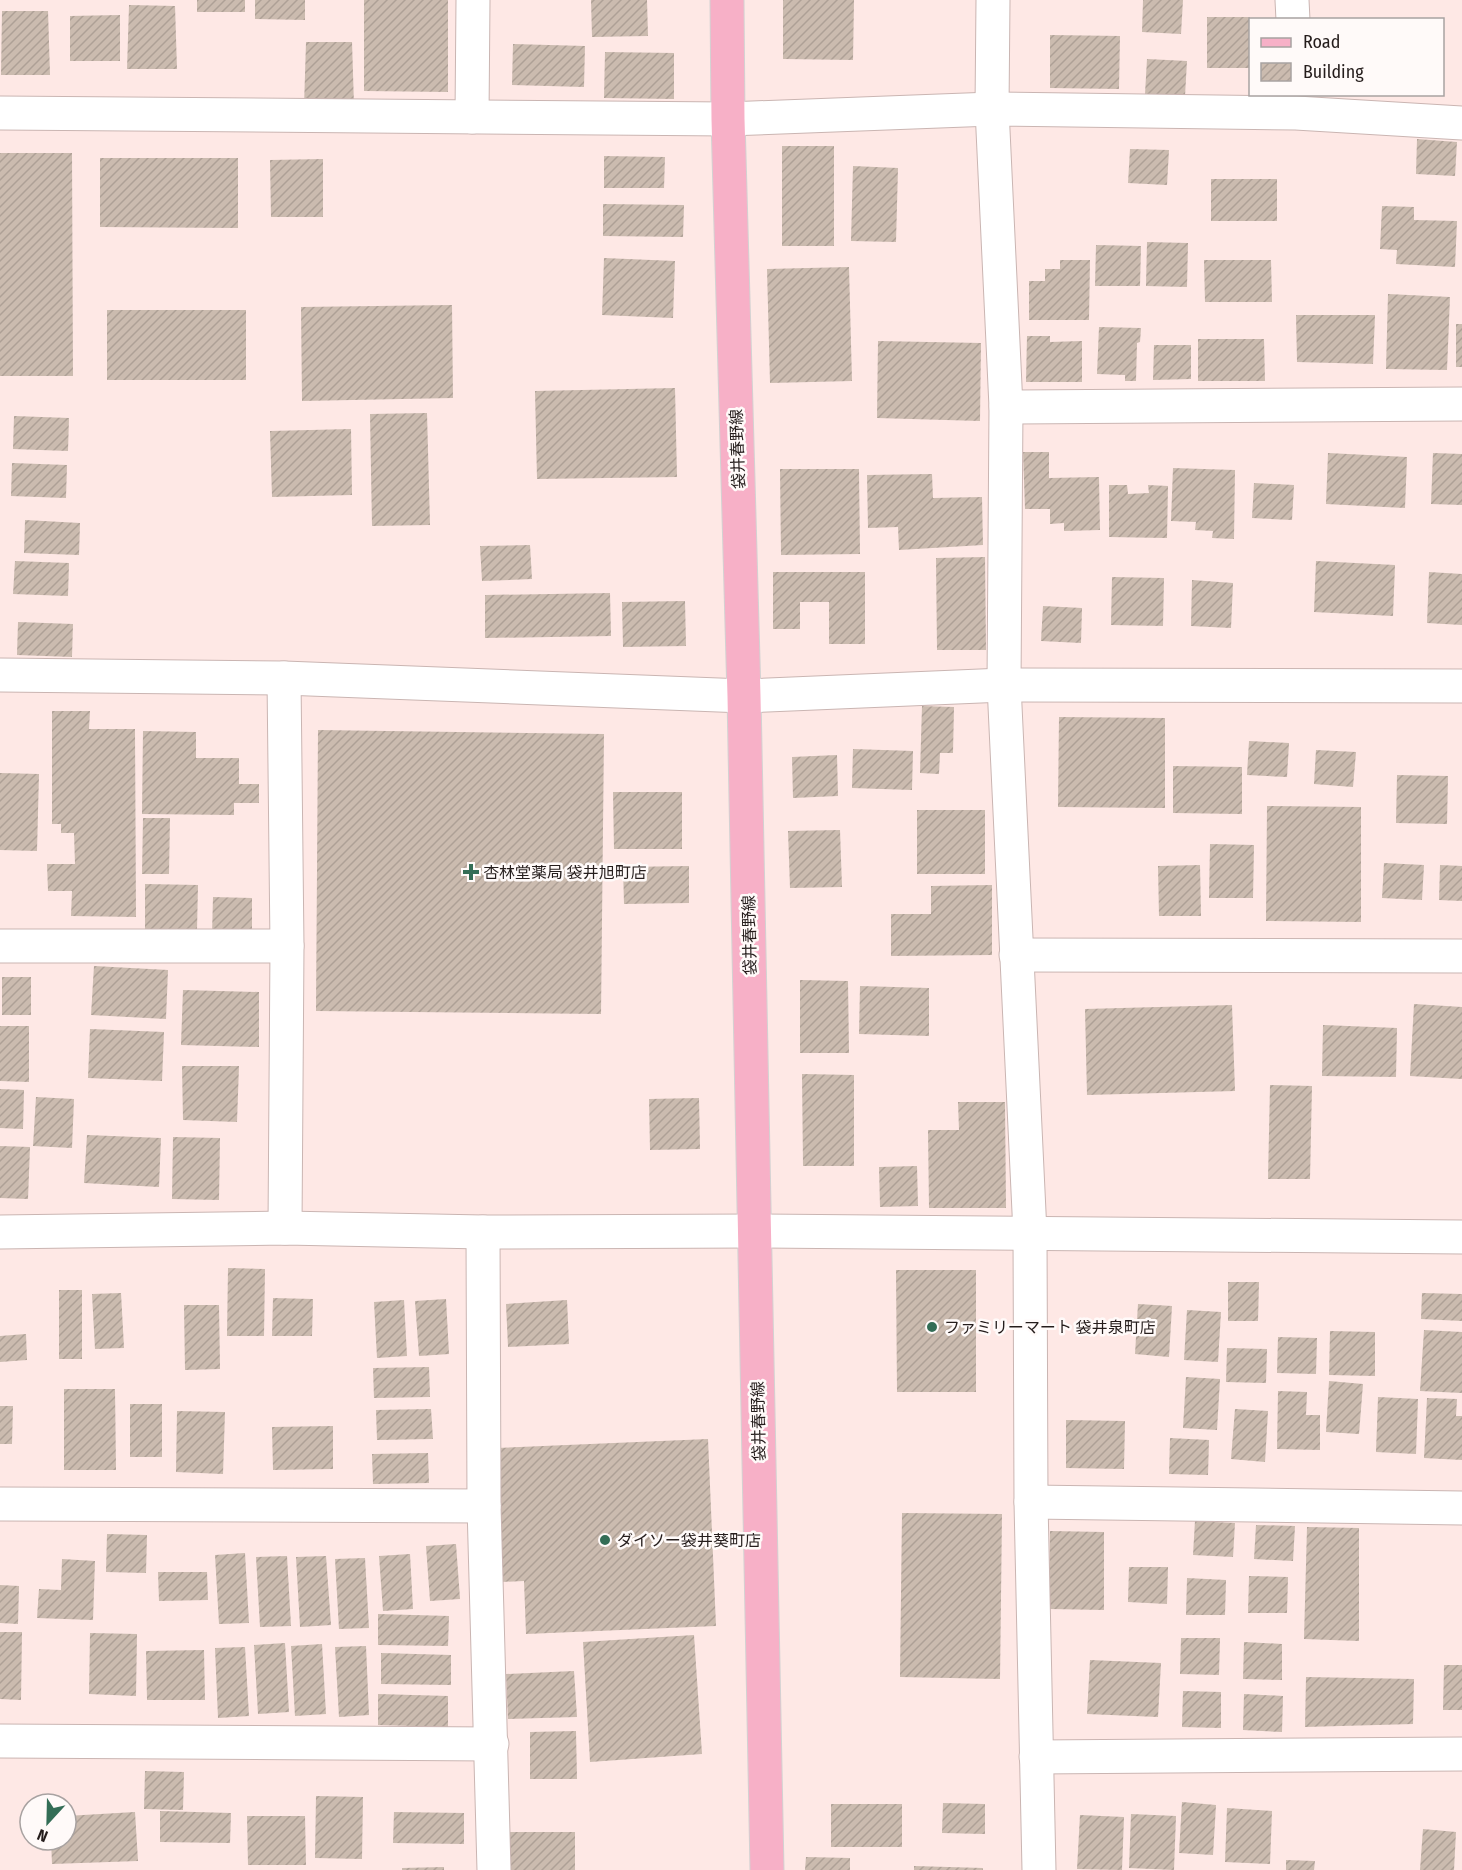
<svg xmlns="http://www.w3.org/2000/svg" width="1462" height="1870" font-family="'Fira Sans Condensed','Noto Sans JP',sans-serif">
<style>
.building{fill:url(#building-hatch)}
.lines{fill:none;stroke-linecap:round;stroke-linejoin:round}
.minor-casing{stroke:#cab5b2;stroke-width:35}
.major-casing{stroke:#d3d2d2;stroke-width:35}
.minor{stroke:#fff;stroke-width:33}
.major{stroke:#f7b0c7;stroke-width:33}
.poi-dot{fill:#336d56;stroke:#fffaf9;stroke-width:2}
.labels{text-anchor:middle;stroke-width:5;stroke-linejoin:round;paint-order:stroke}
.street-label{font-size:16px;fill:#251d1c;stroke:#fffaf9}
.poi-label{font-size:16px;fill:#251d1c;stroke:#fffaf9;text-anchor:start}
</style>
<defs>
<pattern id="building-hatch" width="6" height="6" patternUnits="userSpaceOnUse" patternTransform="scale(1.5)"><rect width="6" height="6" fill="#cbbbaf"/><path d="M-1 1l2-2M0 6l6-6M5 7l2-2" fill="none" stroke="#aea096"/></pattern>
</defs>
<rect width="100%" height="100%" fill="#fee8e5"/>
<g class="building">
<rect x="197" y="0" width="48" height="12"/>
<path d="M255,0h50v20l-50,-1z"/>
<path d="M364,0h84v92l-84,-1z"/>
<path d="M591,0h56l1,36 -56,1z"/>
<path d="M783,0h71l-1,60 -70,-1z"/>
<path d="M1143,0h40l-2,34 -39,-2z"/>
<path d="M129,5l46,1 2,63h-50z"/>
<path d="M2,11h46l2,64h-49z"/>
<path d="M120,15v46h-50v-45z"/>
<rect x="1207" y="17" width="43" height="51"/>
<path d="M1050,35l70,1 -1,53 -69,-1z"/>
<path d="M306,42h46l2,64h-50z"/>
<path d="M513,44l72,2 -1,41 -72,-2z"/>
<path d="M605,52l69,1v46l-70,-1z"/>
<path d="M1147,59l40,2 -2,35 -40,-2z"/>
<path d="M1417,139l40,3 -2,34 -39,-2z"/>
<rect x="782" y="146" width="52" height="100"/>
<path d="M1130,149l39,1 -2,35 -39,-2z"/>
<path d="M0,153h72l1,223h-73z"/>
<path d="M604,156l61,1 -1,31h-60z"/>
<path d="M100,158h138v70l-138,-1z"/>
<path d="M323,159v58h-52l-1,-57z"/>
<path d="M853,166l45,2 -2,74 -45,-1z"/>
<rect x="1211" y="179" width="66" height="42"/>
<path d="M603,204l81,1 -1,32 -80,-1z"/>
<path d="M1382,206l32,1v13l43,1 -2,46 -59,-3 1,-14 -17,-1z"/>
<path d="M1147,242l41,1 -1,44 -41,-1z"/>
<path d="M1096,245l45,1 -1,40h-45z"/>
<path d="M604,258l71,3 -2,57 -71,-3z"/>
<path d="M1060,260h30l-1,60h-60v-39h16v-12h15z"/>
<path d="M1204,260h67l1,42h-67z"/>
<path d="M849,267l3,114 -82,2 -3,-114z"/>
<path d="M1388,294l62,3 -3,73 -61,-1z"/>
<path d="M452,305l1,93 -151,3 -1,-94z"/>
<rect x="107" y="310" width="139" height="70"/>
<path d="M1296,315h79l-2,49 -76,-2z"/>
<rect x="1456" y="324" width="6" height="43"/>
<path d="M1099,327l42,1 -1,14 -3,1 -1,38h-11v-6l-28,-1z"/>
<path d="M1027,336h23v6l32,-1v41h-56z"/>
<path d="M1198,339h66l1,42h-67z"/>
<path d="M878,341l103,2 -1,78 -103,-3z"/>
<path d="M1154,345h37v34l-38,1z"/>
<path d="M675,388l2,89 -140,2 -2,-88z"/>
<path d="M427,413l3,112 -58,1 -2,-112z"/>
<path d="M14,416l55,2 -1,33 -55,-2z"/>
<path d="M351,429l1,66 -80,2 -2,-66z"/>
<path d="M1023,452h26v26l50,-1 1,53 -36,1v-8l-14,1v-15h-25z"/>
<path d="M1328,453l79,4 -2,51 -79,-4z"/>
<path d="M1433,453l29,1v51l-31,-1z"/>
<path d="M12,463l55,2 -1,33 -55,-2z"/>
<path d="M1173,468l62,2 -1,69 -22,-1 1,-7 -18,-1 1,-8 -25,-1z"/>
<path d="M780,469h79l1,85 -79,1z"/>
<path d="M932,474l1,24 49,-1 1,48 -84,5 -1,-23 -30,1 -1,-53z"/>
<path d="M1254,483l40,2 -2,35 -40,-2z"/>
<path d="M1109,485h18l1,9 21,-1 -1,-8 20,1 -1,52 -58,-1z"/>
<path d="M25,520l55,3 -1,32 -55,-2z"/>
<path d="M530,545l2,34 -50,2 -2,-35z"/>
<path d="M985,557l1,93h-49l-1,-92z"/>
<path d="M15,561l54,2 -1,33 -55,-2z"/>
<path d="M1316,561l79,4 -2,51 -79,-4z"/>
<path d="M773,572h92v72h-36v-42h-29v27h-27z"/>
<path d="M1429,572l33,2v51l-35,-2z"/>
<path d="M1112,577l52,1 -1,48 -52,-1z"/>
<path d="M1192,580l41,3 -2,45 -40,-2z"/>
<path d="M610,593l1,43 -126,2v-43z"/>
<path d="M685,601l1,45 -63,1 -1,-45z"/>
<path d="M1043,606l39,2 -1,35 -40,-2z"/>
<path d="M18,622l55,2 -1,33 -55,-2z"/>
<path d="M922,706l32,1 -1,46h-13l-1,21 -19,-1z"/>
<path d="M52,711h38l-1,18h46l1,188 -65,-1 1,-25h-24l-1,-27h28l-1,-31h-13v-9h-9z"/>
<path d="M1059,717l106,1v90l-107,-1z"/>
<path d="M318,730l286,4 -3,280 -285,-3z"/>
<path d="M143,731l53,1v26h43v26h20v19h-25v12l-92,-1z"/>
<path d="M1249,741l40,2 -2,34 -40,-2z"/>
<path d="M853,749l60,2 -1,39 -60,-2z"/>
<path d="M1316,750l40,2 -3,35 -39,-3z"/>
<path d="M837,755l1,41 -45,2 -1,-41z"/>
<path d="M1173,766l69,1v47l-69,-1z"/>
<path d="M0,773l39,1 -2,77 -37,-1z"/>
<path d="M1397,775l51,1 -1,48 -51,-1z"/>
<path d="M613,792h69v57h-68z"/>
<path d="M1267,806l94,1v115l-95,-1z"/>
<rect x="917" y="810" width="68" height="64"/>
<path d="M143,818h27l-1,56h-27z"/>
<path d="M840,830l2,57 -52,1 -2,-57z"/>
<path d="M1210,844l44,1 -1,53h-44z"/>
<path d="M1384,863l40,2 -2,35 -40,-2z"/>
<path d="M1200,865l1,51h-42l-1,-50z"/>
<path d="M1440,865l22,1v35l-23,-1z"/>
<path d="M689,866v37l-65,1 -1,-37z"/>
<path d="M145,884l53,1 -1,45 -52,-1z"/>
<path d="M992,885v70l-101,1v-42h40v-28z"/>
<path d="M213,897l39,1v39l-40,-2z"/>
<path d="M94,966l74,4 -2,49 -75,-4z"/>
<rect x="2" y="977" width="29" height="38"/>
<path d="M800,980l48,1 1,72h-49z"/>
<path d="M860,986l69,2v48l-70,-2z"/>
<path d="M183,990l76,2v55l-78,-2z"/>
<path d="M1414,1004l48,3v72l-52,-3z"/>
<path d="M1232,1005l3,86 -148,4 -2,-86z"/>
<path d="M1323,1025l74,3 -1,49 -74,-1z"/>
<path d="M0,1026h29v56l-29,-1z"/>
<path d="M90,1029l74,3 -2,49 -74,-3z"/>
<path d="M182,1066h57l-2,56 -54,-2z"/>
<path d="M802,1074l52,1v91h-51z"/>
<path d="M1270,1085l42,1 -2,93h-42z"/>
<path d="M0,1089l24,1 -1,39 -23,-1z"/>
<path d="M36,1097l38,2 -2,49 -39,-2z"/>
<path d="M699,1098l1,51 -50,1 -1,-51z"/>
<path d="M958,1102h47l1,106h-77l-1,-78h31z"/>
<path d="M87,1135l74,3 -2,49 -75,-4z"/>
<path d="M173,1137l47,1 -1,62 -47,-1z"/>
<path d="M0,1146l30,1 -2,52 -28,-1z"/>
<path d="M917,1166l1,40 -38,1 -1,-40z"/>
<path d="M228,1268l37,1 -1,67h-37z"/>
<path d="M896,1270h80v122h-79z"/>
<path d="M1228,1282h31l-1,39h-30z"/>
<rect x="59" y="1290" width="23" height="69"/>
<path d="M121,1293l3,55 -29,1 -3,-55z"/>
<path d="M1422,1293l40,1v27l-41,-2z"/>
<path d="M273,1298l40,1 -1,37h-40z"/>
<path d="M446,1299l3,55 -30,2 -4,-55z"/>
<path d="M404,1300l3,56 -30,2 -3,-56z"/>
<path d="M567,1300l2,44 -61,3 -2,-43z"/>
<path d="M1138,1304l34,2 -3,51 -34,-3z"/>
<path d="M184,1305h35l1,64 -35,1z"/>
<path d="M1187,1310l34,2 -3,50 -34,-2z"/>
<path d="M1424,1330l38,2v61l-42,-2z"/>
<path d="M1330,1331l45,1v44l-46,-1z"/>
<path d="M26,1334l1,26 -27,2v-26z"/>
<path d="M1278,1337l39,1 -1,36 -39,-1z"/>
<path d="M1227,1348l40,1 -1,34 -40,-1z"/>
<path d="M429,1367l1,30 -56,1 -1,-30z"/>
<path d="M1186,1377l34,2 -3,51 -34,-2z"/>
<path d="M1329,1381l34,3 -4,50 -33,-2z"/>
<path d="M64,1389h51l1,81h-52z"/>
<path d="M1278,1391l29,1 -1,23h14v35l-43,-1z"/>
<path d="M1378,1397l40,2 -2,55 -40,-2z"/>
<path d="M1427,1398l30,1 -1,17h6v44l-38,-2z"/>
<rect x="130" y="1404" width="32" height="53"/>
<path d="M0,1406h13l-1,38h-12z"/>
<path d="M431,1409l2,30 -56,1 -1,-30z"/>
<path d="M1235,1409l33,2 -3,51 -34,-3z"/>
<path d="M177,1411l48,1 -2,62 -47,-2z"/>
<path d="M1066,1420l59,1 -1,48 -58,-1z"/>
<path d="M333,1426v43l-60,1 -1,-43z"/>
<path d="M1170,1438l39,2 -1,35 -39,-1z"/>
<path d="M708,1439l8,187 -190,8 -2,-53 -23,1 -5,-134z"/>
<path d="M428,1453l1,30 -56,1 -1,-30z"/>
<path d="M902,1513l100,1 -2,165 -100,-2z"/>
<path d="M1195,1521l40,2 -2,34 -40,-2z"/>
<path d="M1256,1525l39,1 -2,35 -39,-2z"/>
<path d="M1307,1527l52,1v113l-55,-2z"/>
<path d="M1050,1531l54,1v78l-55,-1z"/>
<path d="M107,1534l40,1 -1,38 -40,-1z"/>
<path d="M456,1544l4,55 -30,2 -4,-55z"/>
<path d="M245,1553l4,70 -30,1 -4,-69z"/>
<path d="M410,1554l3,55 -30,2 -4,-55z"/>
<path d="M287,1556l4,70 -31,1 -4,-70z"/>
<path d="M326,1556l5,69 -31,2 -4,-70z"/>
<path d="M365,1558l4,70 -30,1 -4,-70z"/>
<path d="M62,1559l33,2 -2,59 -56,-2 2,-29 22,1z"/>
<path d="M1129,1567h39l-1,37 -39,-2z"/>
<path d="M158,1572h49l1,28 -49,1z"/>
<path d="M1249,1576l39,1 -1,36h-39z"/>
<path d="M1187,1578l39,2 -1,35h-39z"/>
<path d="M0,1585l19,1 -1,38 -18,-1z"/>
<path d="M378,1614l71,2 -1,30 -70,-1z"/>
<path d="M0,1632h22l-1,68 -21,-1z"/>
<path d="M90,1633l47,1 -1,62 -47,-2z"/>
<path d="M694,1635l8,119 -112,8 -7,-120z"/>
<path d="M1181,1638h39l-1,37 -39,-1z"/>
<path d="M1244,1642l38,2v36l-39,-1z"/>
<path d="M285,1643l4,69 -31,2 -4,-69z"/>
<path d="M322,1644l4,70 -31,2 -4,-70z"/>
<path d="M366,1646l3,69 -30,2 -4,-70z"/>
<path d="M245,1647l4,69 -31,2 -3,-70z"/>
<path d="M204,1650l1,50h-58l-1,-49z"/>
<path d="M381,1653l70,2v30l-70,-1z"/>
<path d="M1090,1660l71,3 -3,54 -71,-3z"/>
<path d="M1444,1665h18v45h-19z"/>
<path d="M574,1671l3,46 -69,2 -2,-45z"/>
<path d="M1306,1677l108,2 -1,45 -108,3z"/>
<path d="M1183,1691l38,1v36l-39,-1z"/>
<path d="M378,1694l70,2v31l-70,-2z"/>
<path d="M1244,1694l39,2 -1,36 -39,-2z"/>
<path d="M576,1731l1,48h-47v-47z"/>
<path d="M145,1771l39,1 -1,38 -39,-1z"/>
<path d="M316,1796l47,1 -1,62 -47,-1z"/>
<path d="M1182,1802l34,3 -3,50 -34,-2z"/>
<path d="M943,1803l42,1v30l-43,-1z"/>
<rect x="831" y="1804" width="71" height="43"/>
<path d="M1227,1808l45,3 -2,53 -45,-2z"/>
<path d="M160,1811l71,2 -1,30 -70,-1z"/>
<path d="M135,1812l3,49 -86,3 -1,-24h15v-24z"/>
<path d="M394,1812l70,1v31l-71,-1z"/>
<path d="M1131,1814l45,2 -2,54 -45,-2z"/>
<path d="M1080,1815l44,2 -2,53 -45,-1z"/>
<path d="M247,1816h58l1,49h-58z"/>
<path d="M1423,1829l33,3 -2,38h-34z"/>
<rect x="507" y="1832" width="68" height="38"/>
<path d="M806,1857l44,1v12h-45z"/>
<path d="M1286,1860l29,1 -1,9h-28z"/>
<path d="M914,1866l69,2v2h-69z"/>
<path d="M444,1867v3h-42v-2z"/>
</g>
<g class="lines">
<g class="minor-casing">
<g id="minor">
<path d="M993,0l-1,109 14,298 -2,278 26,548 1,269 8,368"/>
<path d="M1292,0l1,20"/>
<path d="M0,113l728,6 264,-10 304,4 166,10"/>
<path d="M472,117l1,-117"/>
<path d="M1006,407l456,-3"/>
<path d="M0,675l284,3 460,18 260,-11 458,1"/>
<path d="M284,678l3,268 -2,282"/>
<path d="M0,946h287"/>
<path d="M1016,955l446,1"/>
<path d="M0,1232l285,-4 198,4 271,-1 708,6"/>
<path d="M483,1232l1,274 10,364"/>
<path d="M1031,1502l431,6"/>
<path d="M0,1504l484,2"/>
<path d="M0,1741l492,3"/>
<path d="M1036,1757l426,-3"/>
</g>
</g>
<g class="major-casing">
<path id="major" d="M727,0l1,119 16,577 23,1174"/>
</g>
<use href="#minor" class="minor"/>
<use href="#major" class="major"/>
</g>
<g class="poi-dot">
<path d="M468 863h6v6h6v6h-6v6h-6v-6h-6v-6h6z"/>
<circle cx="932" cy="1327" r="6"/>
<circle cx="605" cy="1540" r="6"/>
</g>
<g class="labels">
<g class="street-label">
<text transform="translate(737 449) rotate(-92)" y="6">袋井春野線</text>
<text transform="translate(749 935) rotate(-91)" y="6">袋井春野線</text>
<text transform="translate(758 1421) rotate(-91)" y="6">袋井春野線</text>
</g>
<g class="poi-label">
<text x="483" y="878">杏林堂薬局 袋井旭町店</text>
<text x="944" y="1333">ファミリーマート 袋井泉町店</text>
<text x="617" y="1546">ダイソー袋井葵町店</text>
</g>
</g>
<rect x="1249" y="18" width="195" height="78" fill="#fffaf9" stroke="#a8a2a1" stroke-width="1.5"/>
<rect x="1261" y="38" width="30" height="9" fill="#f7b0c7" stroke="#a8a2a1" stroke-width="1.5"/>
<text x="1303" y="48" font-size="18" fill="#251d1c">Road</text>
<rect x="1261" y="63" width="30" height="18" fill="url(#building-hatch)" stroke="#a8a2a1" stroke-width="1.5"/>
<text x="1303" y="78" font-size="18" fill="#251d1c">Building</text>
<g transform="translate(48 1822) rotate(202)"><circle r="28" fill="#fffaf9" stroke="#a8a2a1" stroke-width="1.5"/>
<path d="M0-4.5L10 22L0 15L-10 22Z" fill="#336d56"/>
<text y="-9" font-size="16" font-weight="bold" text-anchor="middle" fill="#251d1c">N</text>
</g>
</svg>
